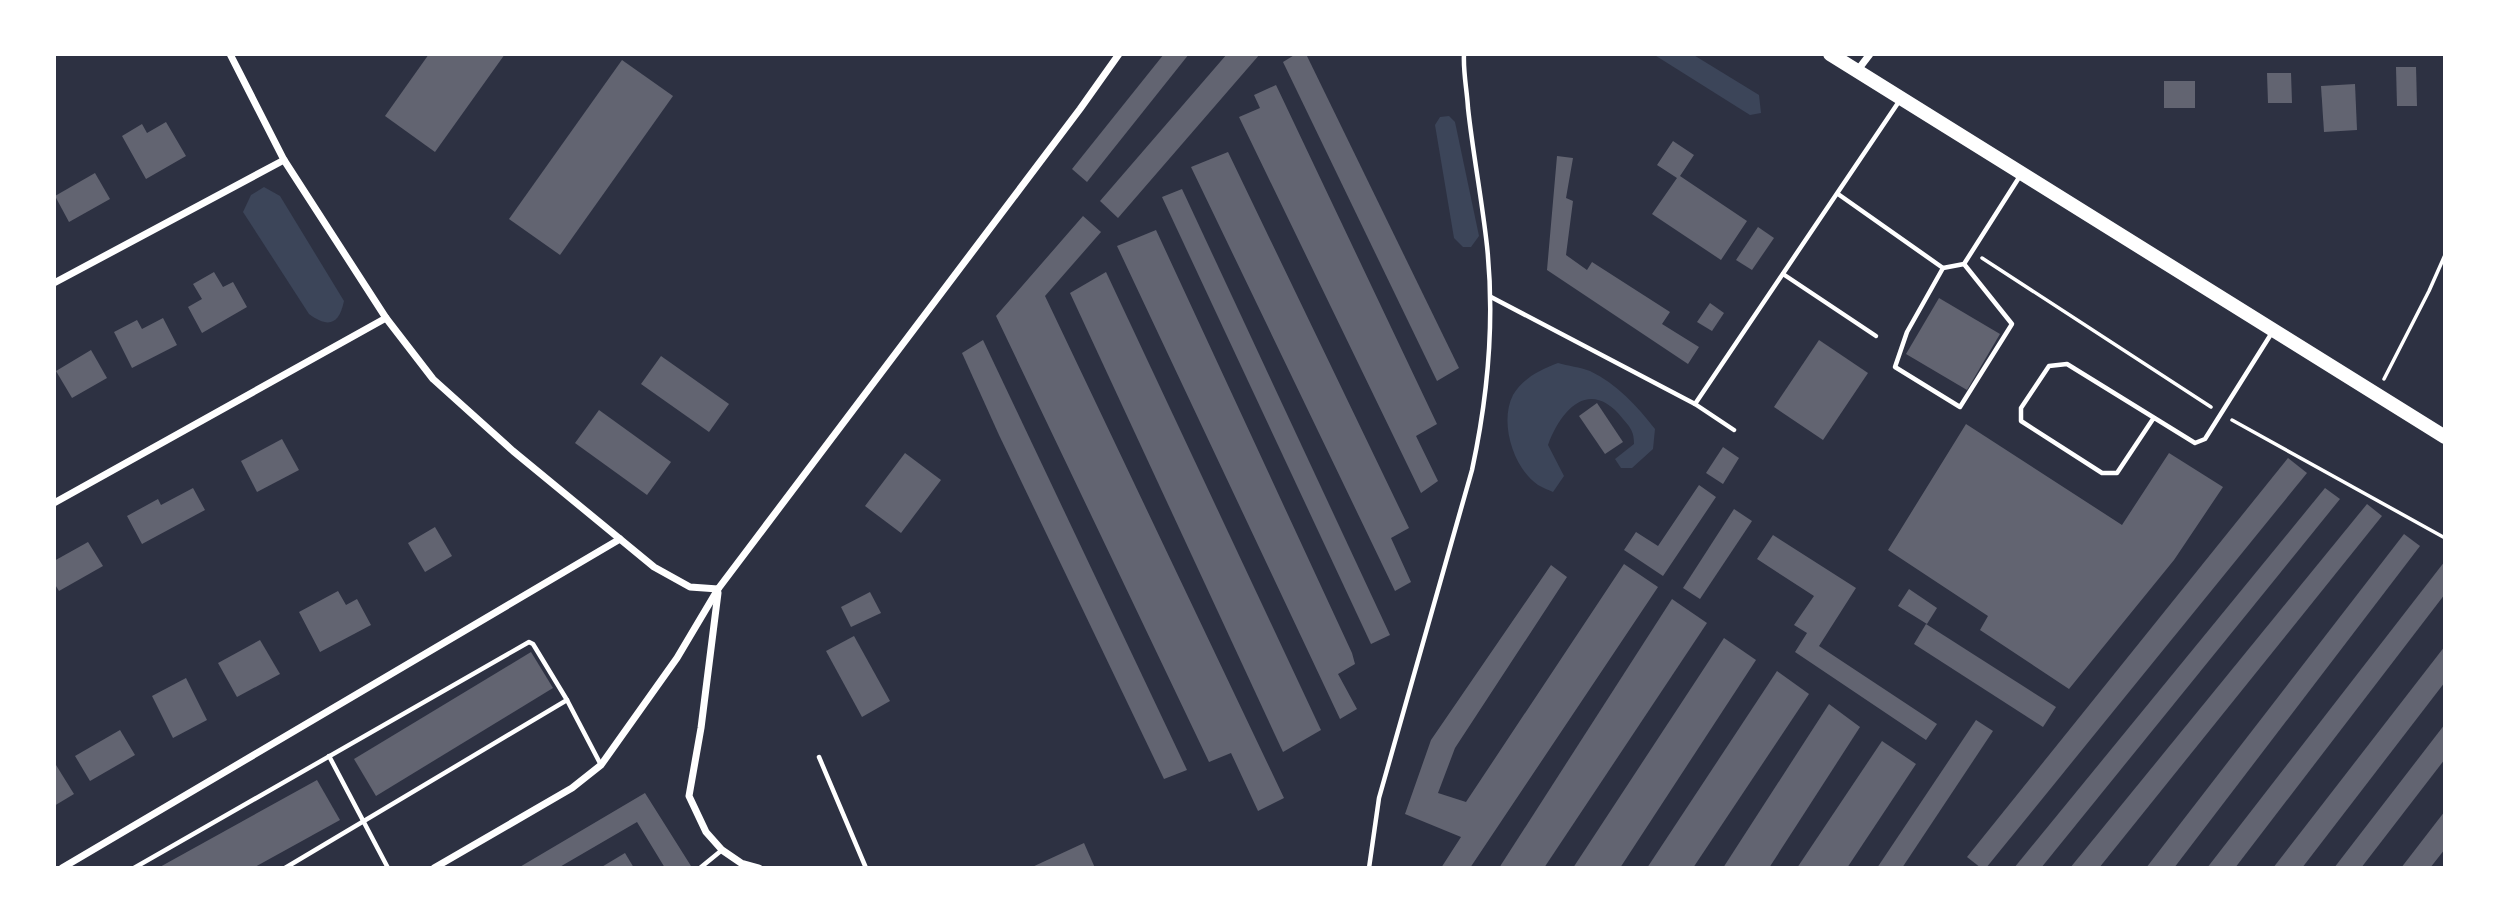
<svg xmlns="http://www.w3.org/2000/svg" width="2499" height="922" font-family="'Exo 2',sans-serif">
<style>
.green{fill:#3c4559}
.building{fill:#626471}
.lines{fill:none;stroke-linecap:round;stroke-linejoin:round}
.path{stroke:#fff;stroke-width:3.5}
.service{stroke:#fff;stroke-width:4.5}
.minor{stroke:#fff;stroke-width:7}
.trunk{stroke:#fff;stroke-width:14}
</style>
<rect width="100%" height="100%" fill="#2d3142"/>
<g class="green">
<path d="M1653,54h39l67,41 2,18 -11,2z"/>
<path d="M1449,116l6,6 24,114 -8,11h-8l-9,-9 -19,-113 5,-8z"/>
<path d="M264,187l16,9 64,105c-5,24 -16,27 -35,13l-66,-102 8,-17z"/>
<path d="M1558,363c10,3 22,4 32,8 27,13 47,35 65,58l-2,20 -21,19h-11l-6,-9 19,-15c0,-12 -3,-16 -11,-25 -32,-41 -61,-12 -75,26l16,31 -11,16c-4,-2 -10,-4 -15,-7 -25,-17 -39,-63 -25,-90 10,-17 27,-25 45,-32z"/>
</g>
<g class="building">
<path d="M429,54h76l-70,98 -50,-36z"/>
<path d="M1164,54h25l-102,128 -15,-13z"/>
<path d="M1227,54h33l-142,164 -18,-17z"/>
<path d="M1296,54h10l153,314 -22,13 -154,-319z"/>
<path d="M622,60l51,36 -113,159 -51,-36z"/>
<path d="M2396,67h20l1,39h-20z"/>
<path d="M2267,73h24l1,30h-24z"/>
<rect x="2164" y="81" width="31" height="27"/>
<path d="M2355,84l2,46 -33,2 -3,-46z"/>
<path d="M1276,85l161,339 -21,12 22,45 -17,12 -182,-376 21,-9 -6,-13z"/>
<path d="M166,122l20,34 -40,23 -24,-43 20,-12 5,9z"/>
<path d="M1673,141l21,14 -14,21 67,45 -26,39 -69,-46 25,-36 -20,-13z"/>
<path d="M1228,152l181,376 -18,10 20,44 -16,9 -204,-424z"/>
<path d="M1557,156l16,2 -7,40 7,3 -7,54 21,15 5,-8 78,50 -8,12 37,23 -11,17 -141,-94z"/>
<path d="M95,173l15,26 -41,23 -14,-26z"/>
<path d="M1182,189l208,446 -19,9 -209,-447z"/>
<path d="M1083,216l18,16 -56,64 239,502 -26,13 -27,-58 -22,9 -213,-446z"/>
<path d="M1758,227l16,11 -22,32 -16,-10z"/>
<path d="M1156,230l196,423 3,11 -17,10 19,35 -17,10 -223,-473z"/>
<path d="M214,272l9,15 10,-5 14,25 -45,26 -14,-26 14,-8 -9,-15z"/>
<path d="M1106,272l215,458 -38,22 -213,-459z"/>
<path d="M1939,298l61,36 -33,56 -61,-36z"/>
<path d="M1710,303l14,10 -12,18 -15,-9z"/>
<path d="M163,318l14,27 -45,23 -18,-36 23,-12 5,9z"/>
<path d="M983,340l204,430 -23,9 -165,-344 -37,-82z"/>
<path d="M1819,340l49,33 -45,67 -49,-33z"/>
<path d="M91,350l16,28 -35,20 -16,-27z"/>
<path d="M661,356l68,48 -20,28 -68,-48z"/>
<path d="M1597,403l26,39 -18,12 -26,-38z"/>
<path d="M599,410l72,52 -24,33 -72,-52z"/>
<path d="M1966,424l156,101 47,-72 54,34 -49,73 -105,129 -89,-59 8,-14 -100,-66z"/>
<path d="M282,439l17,31 -42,22 -16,-31z"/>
<path d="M1723,447l16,11 -16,26 -17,-11z"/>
<path d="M905,453l36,27 -40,53 -36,-27z"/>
<path d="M2288,458l19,15 -321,395h-5l-14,-11z"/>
<path d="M1699,485l17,12 -53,79 -39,-26 12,-18 22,14z"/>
<path d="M193,488l12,22 -63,34 -15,-28 31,-17 3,6z"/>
<path d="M2325,488l15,11 -299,369h-27z"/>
<path d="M2367,504l15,12 -283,352h-29z"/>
<path d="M1734,509l18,12 -52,78 -17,-11z"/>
<path d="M435,527l17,29 -27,16 -17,-29z"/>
<path d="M2404,534l16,12 -246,322h-28z"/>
<path d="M1773,535l83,53 -37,58 118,78 -11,16 -131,-88 12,-19 -13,-8 20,-29 -57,-37z"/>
<path d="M88,542l15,24 -44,25 -5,-8v-22z"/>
<path d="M2445,561v33l-210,274h-28z"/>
<path d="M1624,564l34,23 -188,281h-29l20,-31 -56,-23 26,-74 120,-175 16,12 -112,171 -17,45 28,9z"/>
<path d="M1909,589l28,19 -10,16 -29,-18z"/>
<path d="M338,591l8,14 11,-6 14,26 -51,27 -21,-40z"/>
<path d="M870,592l11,21 -30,14 -10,-20z"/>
<path d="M1672,599l35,24 -163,245h-45z"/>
<path d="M1926,624l130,83 -13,20 -129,-83z"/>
<path d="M854,636l36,65 -28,16 -36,-66z"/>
<path d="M1724,638l32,22 -136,208h-47z"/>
<path d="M260,640l20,34 -43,23 -19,-34z"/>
<path d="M2445,646v36l-143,186h-29z"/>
<path d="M531,652l22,36 -177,108 -22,-37z"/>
<path d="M1777,671l32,23 -116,174h-46z"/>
<path d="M186,678l21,42 -34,18 -21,-42z"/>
<path d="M1829,704l31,23 -91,141h-46z"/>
<path d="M1976,720l17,11 -91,137h-25z"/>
<path d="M2445,724v35l-84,109h-27z"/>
<path d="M120,730l15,25 -45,26 -15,-25z"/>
<path d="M1882,741l34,23 -69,104h-50z"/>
<path d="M56,765l18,29 -20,12v-40z"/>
<path d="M317,780l23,40 -87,48h-95z"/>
<path d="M645,793l46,73 -26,2 -28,-46 -79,46h-40z"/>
<path d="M2445,811v38l-15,19h-29z"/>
<path d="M1084,843l11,25h-65z"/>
<path d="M625,853l9,15h-34z"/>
</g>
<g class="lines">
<g class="path">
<path d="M1982,258l229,149"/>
<path d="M2384,379l45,-88 16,-36"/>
<path d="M2232,420l213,118"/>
</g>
<g class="service">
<path d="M1838,194l105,74 21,-4 56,-88"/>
<path d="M1943,268l-36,64 -12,35 65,40 52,-83 -48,-60"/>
<path d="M1783,274l93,62"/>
<path d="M1491,297l204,107 39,26"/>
<path d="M1695,404l205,-304"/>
<path d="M2153,419l-36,54h-15l-81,-52v-13l28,-42 18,-2 128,79 10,-4 68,-108"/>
<path d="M329,756l59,112"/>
<path d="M819,757l47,111"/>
<path d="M134,868l395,-226 4,2 34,56"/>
<path d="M285,868l282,-168 34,65"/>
<path d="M700,868l22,-18"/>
<path d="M1369,868l10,-70 93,-328c16,-74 23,-148 15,-224 -5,-46 -14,-92 -19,-138 -1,-18 -5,-36 -4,-54"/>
</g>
<g class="minor">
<path d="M230,54l54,106 102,158 47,61 80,72 141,116 36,20 28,2 362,-480 39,-55"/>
<path d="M1857,71l13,-17"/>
<path d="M54,283l230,-123"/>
<path d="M54,503l332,-185"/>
<path d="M718,593l-17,135 -12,68 17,36 16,18 19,13 18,5"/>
<path d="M62,868l558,-329"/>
<path d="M434,868l138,-80 29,-23 76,-107 41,-69"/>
</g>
<path class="trunk" d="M1830,54l615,383"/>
</g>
<rect width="2499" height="922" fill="none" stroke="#ffffff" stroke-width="112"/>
</svg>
